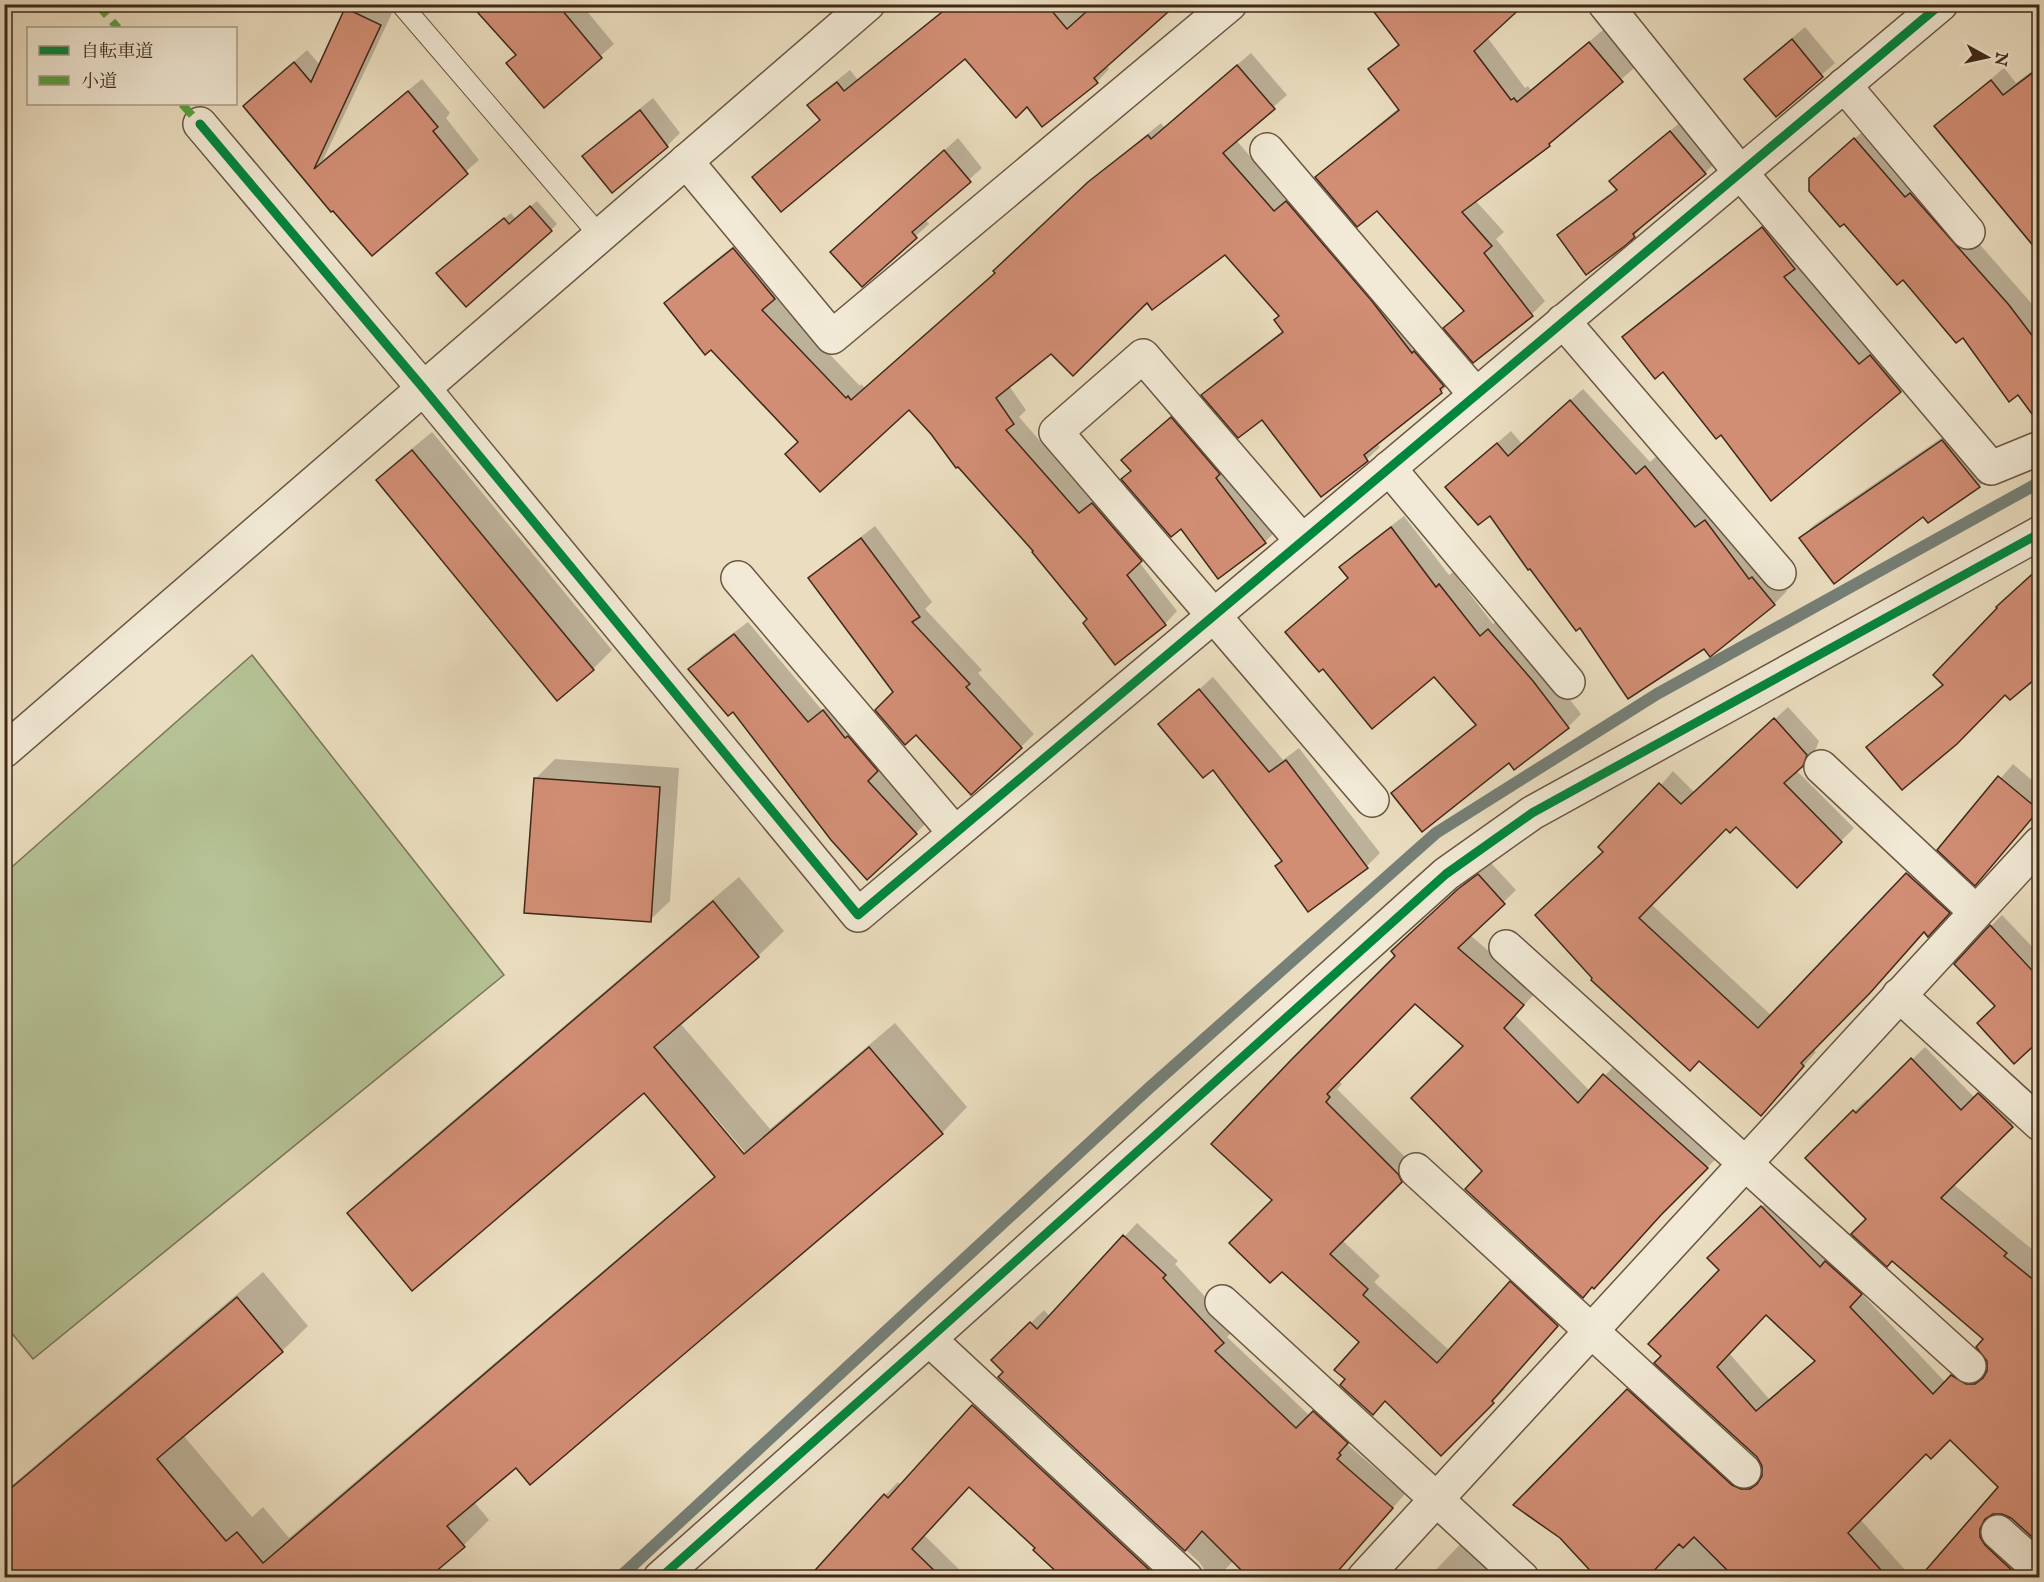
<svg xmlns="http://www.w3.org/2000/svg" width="2044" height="1582" font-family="'IM FELL English','Noto Serif JP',serif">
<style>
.green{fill:#b5c295;stroke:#7a7557;stroke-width:1.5}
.shadow{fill:#0003;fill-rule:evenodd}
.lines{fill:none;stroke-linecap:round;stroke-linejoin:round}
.stream{stroke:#758078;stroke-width:12}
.building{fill:#d28e75;stroke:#3f2819;stroke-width:1.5;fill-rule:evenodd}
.service-casing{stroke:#6a5643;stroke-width:22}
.minor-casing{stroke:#6a5643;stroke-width:36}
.service{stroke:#f2ead6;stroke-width:20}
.minor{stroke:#f2ead6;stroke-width:33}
.quiet{stroke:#54a340;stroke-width:8;stroke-dasharray:15 8;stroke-linecap:butt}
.cycleway-casing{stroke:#f2ead6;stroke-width:13}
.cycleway{stroke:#00873e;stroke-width:9}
</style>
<rect width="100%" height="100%" fill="#ebdec0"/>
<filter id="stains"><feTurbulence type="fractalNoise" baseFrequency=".00333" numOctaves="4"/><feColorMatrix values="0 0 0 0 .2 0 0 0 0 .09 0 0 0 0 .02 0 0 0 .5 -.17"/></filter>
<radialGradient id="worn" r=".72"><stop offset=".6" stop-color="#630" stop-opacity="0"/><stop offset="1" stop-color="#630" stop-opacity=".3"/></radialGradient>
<path class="green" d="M252,655l252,320 -471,384 -28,-34v-452z"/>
<g class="shadow">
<path d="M350,4h28l15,7 -70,149 99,-81 28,34 -4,5 33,42 -107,93 -127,-147 62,-56 13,15 26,-56z"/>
<path d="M472,4h109l33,40 -70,62 -27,-52z"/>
<path d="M963,4h217l-4,4 -2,-3 -68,60 3,4 -12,13 -70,23 -62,-48 -211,120 67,-58 -12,-14 13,-13 28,-22 8,10 90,-73 5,6z"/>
<path d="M1805,27l30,36 -59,52 -17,-49z"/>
<path d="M1603,30l31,38 -85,76 -74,56 29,32 -8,7 49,62 -13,13 -59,47 -28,-33 20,-18 -88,-101 -60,-32 13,-12 69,-57 -29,-39 30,-26 87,-6 38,51 3,-2 3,4z"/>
<path d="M1251,53l36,42 -51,45 51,59 13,-10 154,190 -13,13 -64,51 3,4 -13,12 -46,36 -59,-78 -59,-22 13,-13 68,-52 -3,-15 -56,-62 -77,48 -96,51 -43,34 17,24 -7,7 74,85 13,-11 48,57 -15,14 38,49 -12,13 -76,-5 -54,-68 -126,-144 -110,35 -133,-139 12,-13 68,-54 40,49 -11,12 85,89 1,-2 4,4 131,-116 12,-14 95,-88 58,-47 3,4z"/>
<path d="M2040,65v187l-104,-126 68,-58 12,15z"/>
<path d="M653,98l27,35 -13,13 -83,10 13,-13z"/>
<path d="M1684,119l34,41 -13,13 -59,49 -12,14 -75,-1 13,-12 45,-35 -6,-7z"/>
<path d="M1868,127l56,54 116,132v110l-21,-30 -56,-57 -139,-171z"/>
<path d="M958,138l24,30 -57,51 4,5 -67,61 -30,-33z"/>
<path d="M537,201l20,23 -6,6 -107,37 67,-54 5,6z"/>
<path d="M1776,215l137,163 -13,13 -178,42 -59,-63 -39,-33 13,-13z"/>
<path d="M1583,389l67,73 9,-8 107,111 21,26 -13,13 -70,43 -124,-22 -120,-150 51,-44 11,13z"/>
<path d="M1185,406l93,123 -13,13 -84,-15 -49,-57 4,-23z"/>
<path d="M1956,428l36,45 -13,13 -55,29 -123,23 13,-13z"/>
<path d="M432,432l180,218 -19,19 -215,-189 19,-19z"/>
<path d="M1404,516l45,59 4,-3 40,52 8,-7 45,51 35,46 -13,13 -59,34 -116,32 13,-13 71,-57 -42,-49 -111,-8 -37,-34 62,-55 -8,-10 13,-13z"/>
<path d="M875,526l57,76 -7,7 57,61 -4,3 56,61 -13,13 -126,-55 -85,-114 13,-12z"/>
<path d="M748,622l74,88 15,-12 92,122 -13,13 -183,-123 -43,-41 12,-13z"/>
<path d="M1213,677l70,83 16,-12 81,105 -13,13 -59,43 -31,-43 6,-6 -70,-92 -53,-44z"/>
<path d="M1944,683l61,10 -137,54 13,-12z"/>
<path d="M1788,707l31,34 -4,10 -19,19 58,58 -57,57 -61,-60 -10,2 -75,77 121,112 148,-155 42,38 -21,23 -16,9 -112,118 3,3 -55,62 -62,-55 -95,-208 69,-80 22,22z"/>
<path d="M555,759l124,9 -9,133 -20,19 -114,-142z"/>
<path d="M2013,764l27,23v22l-65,75 -36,-34z"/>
<path d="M1491,863l25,27 -46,45 66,57 -21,23 75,76 27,-28 103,92 -49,48 -187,-32 -19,-125 -50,-44 -77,78 4,4 -5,5 73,73 3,6 -71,72 38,36 -6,6 76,69 73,-81 46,42 -66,76 2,1 -64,65 -55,-54 -25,-58 -87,-142 -61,-56 184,-188 8,-17 67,-63z"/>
<path d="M739,877l45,54 -26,25 -78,67 90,106 125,-106 72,84 -25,26 -426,332 -42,37 15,18 -25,25 -38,33h-422v-86l259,-220 45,54 -26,25 -99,84 69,82 11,-10 26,31 427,-363 -72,-84 -295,123 25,-26zM710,1111l40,47 -2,2 -40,-47z"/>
<path d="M2002,915l38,40v83l-43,-32 -6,-80z"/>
<path d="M1925,1047l50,51 17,-17 32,32 -71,71 87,72v67l-29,194 -8,-5 -11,1v11l48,54h-119l79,-91 -50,-49 -24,14 -66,67 52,59h-313l-38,-41 -45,-32 125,-127 112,99h10v-11l-5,-9 -102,-94 65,-93 -12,-12 66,-64 98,86 -12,13 85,90 19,-19 14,8 10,-1 -4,-32 -178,-181 60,-59 3,2zM1767,1313l49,47 -47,39 -40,-46z"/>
<path d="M1137,1223l41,38 -3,3 60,65 -8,8 83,79 17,-17 26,42 -5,4 57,49 -74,84 -94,-21 -20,21h-11l-1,-7 -5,-8 -200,-186 5,-5 -12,-12 51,-50 6,7z"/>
<path d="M986,1393l199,185h-119l-29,-30 -68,-62 -45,49 44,43h-154l71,-83 13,-13 3,3z"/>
<path d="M1467,1537l40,41h-79z"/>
</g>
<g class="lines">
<path class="stream" d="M619,1578l529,-489 288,-256 221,-139 383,-212"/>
</g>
<g class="building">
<path d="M470,4h87l45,54 -58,50 -38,-45 10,-8z"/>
<path d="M952,4h94l21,25 28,-25h82l-83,74 4,5 -56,44 -15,-20 -11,11 -51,-59 -184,153 -29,-35 68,-57 -13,-15 30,-23 7,9z"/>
<path d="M1368,4h157l-51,47 37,49 3,-2 3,4 72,-60 34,40 -74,62 1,2 -88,66 30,34 -8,7 49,63 -60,47 -30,-35 21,-17 -87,-100 -20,16 -42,-50 84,-67 -31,-41 31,-24z"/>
<path d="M345,8l36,17 -67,144 94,-78 30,36 -5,4 35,43 -96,82 -39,-45 -2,1 -88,-106 51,-44 17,20z"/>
<path d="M1792,39l31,38 -47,40 -32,-38z"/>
<path d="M1237,65l38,44 -52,44 51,58 12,-10 85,99 41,53 2,-2 30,35 -4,3 2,4 -78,62 4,6 -47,36 -59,-77 -24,18 -37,-43 82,-63 -9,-12 5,-4 -54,-61 -73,55 -5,-7 -74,73 -22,-22 -55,44 18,26 -8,6 73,83 13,-10 50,58 -15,14 39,50 -51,40 -32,-42 4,-4 -55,-67 1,-1 -75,-84 -2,1 -25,-34 -22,-24 -89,82 -35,-38 13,-12 -87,-92 -6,5 -41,-52 69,-55 42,51 -13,11 84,88 2,-2 3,4 144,-127 -2,-2 95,-89 60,-47 3,4z"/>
<path d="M2040,67v187l-106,-128 57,-46 12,15z"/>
<path d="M640,110l28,37 -56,46 -30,-37z"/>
<path d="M1670,131l36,43 -73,60 2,3 -9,8 -40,30 -29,-40 60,-45 -8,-9z"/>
<path d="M1854,138l51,59 5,-4 99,112 31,41v79l-22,-30 -9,7 -46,-64 -7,5 -53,-63 -6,5 -53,-61 -4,3 -31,-36v-13z"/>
<path d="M944,150l27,32 -59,50 5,6 -55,49 -32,-35z"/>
<path d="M530,206l22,25 -86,76 -30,-34 68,-55 5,6z"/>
<path d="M1762,227l33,42 -11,8 75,87 11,-9 31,37 -130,109 -50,-66 -5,4 -53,-67 -8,7 -33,-42z"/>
<path d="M1570,400l66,74 9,-8 50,61 10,-7 44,59 3,-2 23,28 -65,52 -6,-8 -76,50 -48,-71 -4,3 -46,-62 -2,1 -38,-54 -12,9 -33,-38 52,-44 11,13z"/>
<path d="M1171,417l49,57 -4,4 50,65 -48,36 -37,-50 -10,8 -50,-58 10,-8 -10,-11z"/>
<path d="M1942,440l38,47 -52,36 -5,-6 -89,67 -35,-46z"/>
<path d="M412,450l182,220 -37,31 -181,-221z"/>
<path d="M1391,527l45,60 3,-3 41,52 8,-7 45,52 36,47 -55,42 -5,-7 -87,69 -31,-39 85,-68 -42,-48 -62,52 -49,-60 -4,3 -34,-40 63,-54 -9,-11z"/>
<path d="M861,538l59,79 -8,5 58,62 -4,3 56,61 -51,47 -55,-60 -11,10 -30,-35 18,-18 -85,-114z"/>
<path d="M2040,567v108l-30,25 -5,-5 -48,49 -55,46 -36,-43 77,-62 -10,-10 64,-67 -1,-1z"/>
<path d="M734,634l74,88 15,-12 22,28 3,-2 30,35 -10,10 49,53 -50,46 -36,-40 -98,-128 -5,4 -40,-47z"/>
<path d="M1199,689l70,83 17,-12 82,108 -60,44 -33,-46 7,-5 -69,-91 -10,8 -45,-54z"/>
<path d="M1774,718l33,37 -4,11 -19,17 58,59 -45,46 -61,-61 -6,6 -4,-4 -87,89 119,110 148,-155 44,40 -22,24 -4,-5 -54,61 -69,70 3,3 -43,50 -62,-55 -9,10 -99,-91 1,-2 -57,-63 68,-63 -5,-5 61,-64 22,21z"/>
<path d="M1998,776l41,34 -64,76 -38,-36z"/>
<path d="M534,778l126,9 -9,135 -127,-9z"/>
<path d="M1478,874l27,30 -47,44 66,57 -20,23 74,75 25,-29 105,94 -47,47 -67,74 -2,-2 -9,11 -118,-109 17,-18 -71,-73 52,-52 -48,-42 -88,90 3,3 -4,5 72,72 4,8 -72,72 38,35 -5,6 74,68 73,-82 48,45 -66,75 2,2 -53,53 -56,-55 -12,14 -33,-30 5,-6 -11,-9 25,-28 -77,-70 -12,11 -41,-40 43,-43 -61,-56 80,-84 104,-104 -4,-5 67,-62z"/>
<path d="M713,901l46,56 -105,90 90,107 125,-107 74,87 -413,351 -14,-17 -69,58 18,21 -37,31h-424v-84l233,-197 46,55 -126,107 69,82 11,-9 26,31 452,-386 -71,-84 -232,198 -65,-78z"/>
<path d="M1990,925l50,54v61l-26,24 -37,-41 18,-17 -41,-42z"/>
<path d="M1911,1058l50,52 17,-17 35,34 -72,71 66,55 -3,3 36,29v259l-29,-26 -9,-4h-9l-8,5 -5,10v8l5,8 35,33h-101l79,-91 -48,-47 -19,19 -5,-5 -78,79 40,45h-153l-41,-41 -11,11 -4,-4 -32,34h-50l-37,-40 -47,-33 114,-116 105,96 9,4h9l7,-5 5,-8v-10l-5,-9 -103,-94 7,-7 -13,-12 71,-74 -12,-12 54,-52 59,61 5,-6 37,33 -12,13 83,87 18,-19 15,9h9l8,-6 4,-7v-10l-11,-14 7,-8 -91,-78 -5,6 -36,-33 15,-15 -61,-61 48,-48 3,3zM1766,1315l49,46 -59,50 -39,-44z"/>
<path d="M1123,1235l43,40 -3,3 61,65 -9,8 81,77 17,-17 35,32 -9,10 2,2 -4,4 56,49 -61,70h-83l-47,-47 -17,20 -187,-174 5,-5 -12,-12 39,-38 7,7z"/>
<path d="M972,1405l186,173h-95l-30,-28 2,-2 -66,-61 -57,62 30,29h-134l76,-84 4,4z"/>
</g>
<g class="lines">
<g class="service-casing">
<path id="service" d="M401,4l199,232"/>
</g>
<g class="minor-casing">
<g id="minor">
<path d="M1605,4l135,168 251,296 49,-20"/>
<path d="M1844,85l124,147"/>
<path d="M200,124l224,265 434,526 1083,-911"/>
<path d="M1267,150l209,245"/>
<path d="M686,161l146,176 398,-333"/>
<path d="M1563,321l216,252"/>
<path d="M1389,468l179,214"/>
<path d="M1302,541l-159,-185 -87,76 316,368"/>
<path d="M738,578l217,255"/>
<path d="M4,751l864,-747"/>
<path d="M1821,767l155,145"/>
<path d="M1506,947l463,419"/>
<path d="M1899,995l141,129"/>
<path d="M1416,1170l328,301"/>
<path d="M1222,1302l300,276"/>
<path d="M929,1339l257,239"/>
<path d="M1998,1532l42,38"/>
<path d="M660,1578l269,-239 517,-465 86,-61 508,-280"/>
<path d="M1364,1578l676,-735"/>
</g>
</g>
<use href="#service" class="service"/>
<use href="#minor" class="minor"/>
<g class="quiet">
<path d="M97,4l21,24"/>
<path d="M182,104l18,20"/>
</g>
<g class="cycleway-casing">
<g id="cycleway">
<path d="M200,124l224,265 434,526 1083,-911"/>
<path d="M660,1578l269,-239 517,-465 86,-61 508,-280"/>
</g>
</g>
<use href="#cycleway" class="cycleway"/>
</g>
<rect width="2044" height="1582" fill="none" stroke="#ebdec0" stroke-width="24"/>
<rect x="6" y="6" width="2032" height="1570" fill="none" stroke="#3f2819" stroke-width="3"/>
<rect x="12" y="12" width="2020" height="1558" fill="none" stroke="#3f2819" stroke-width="1.5"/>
<rect x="27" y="27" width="210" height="78" fill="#f2ead6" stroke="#aa9c8a" stroke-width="1.5"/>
<rect x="39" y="46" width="30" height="9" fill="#00873e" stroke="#aa9c8a" stroke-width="1.5"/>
<text x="81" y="57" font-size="18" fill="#3f2819">自転車道</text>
<rect x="39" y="76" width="30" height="9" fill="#54a340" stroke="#aa9c8a" stroke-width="1.5"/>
<text x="81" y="87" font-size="18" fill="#3f2819">小道</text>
<g transform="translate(1987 57) rotate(98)" stroke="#f2ead6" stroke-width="4.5" paint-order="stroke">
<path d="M0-4.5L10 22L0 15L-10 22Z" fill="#3f2819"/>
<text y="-9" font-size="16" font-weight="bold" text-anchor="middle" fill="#3f2819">N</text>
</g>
<rect width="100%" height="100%" filter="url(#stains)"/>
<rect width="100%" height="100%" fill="url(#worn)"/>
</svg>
